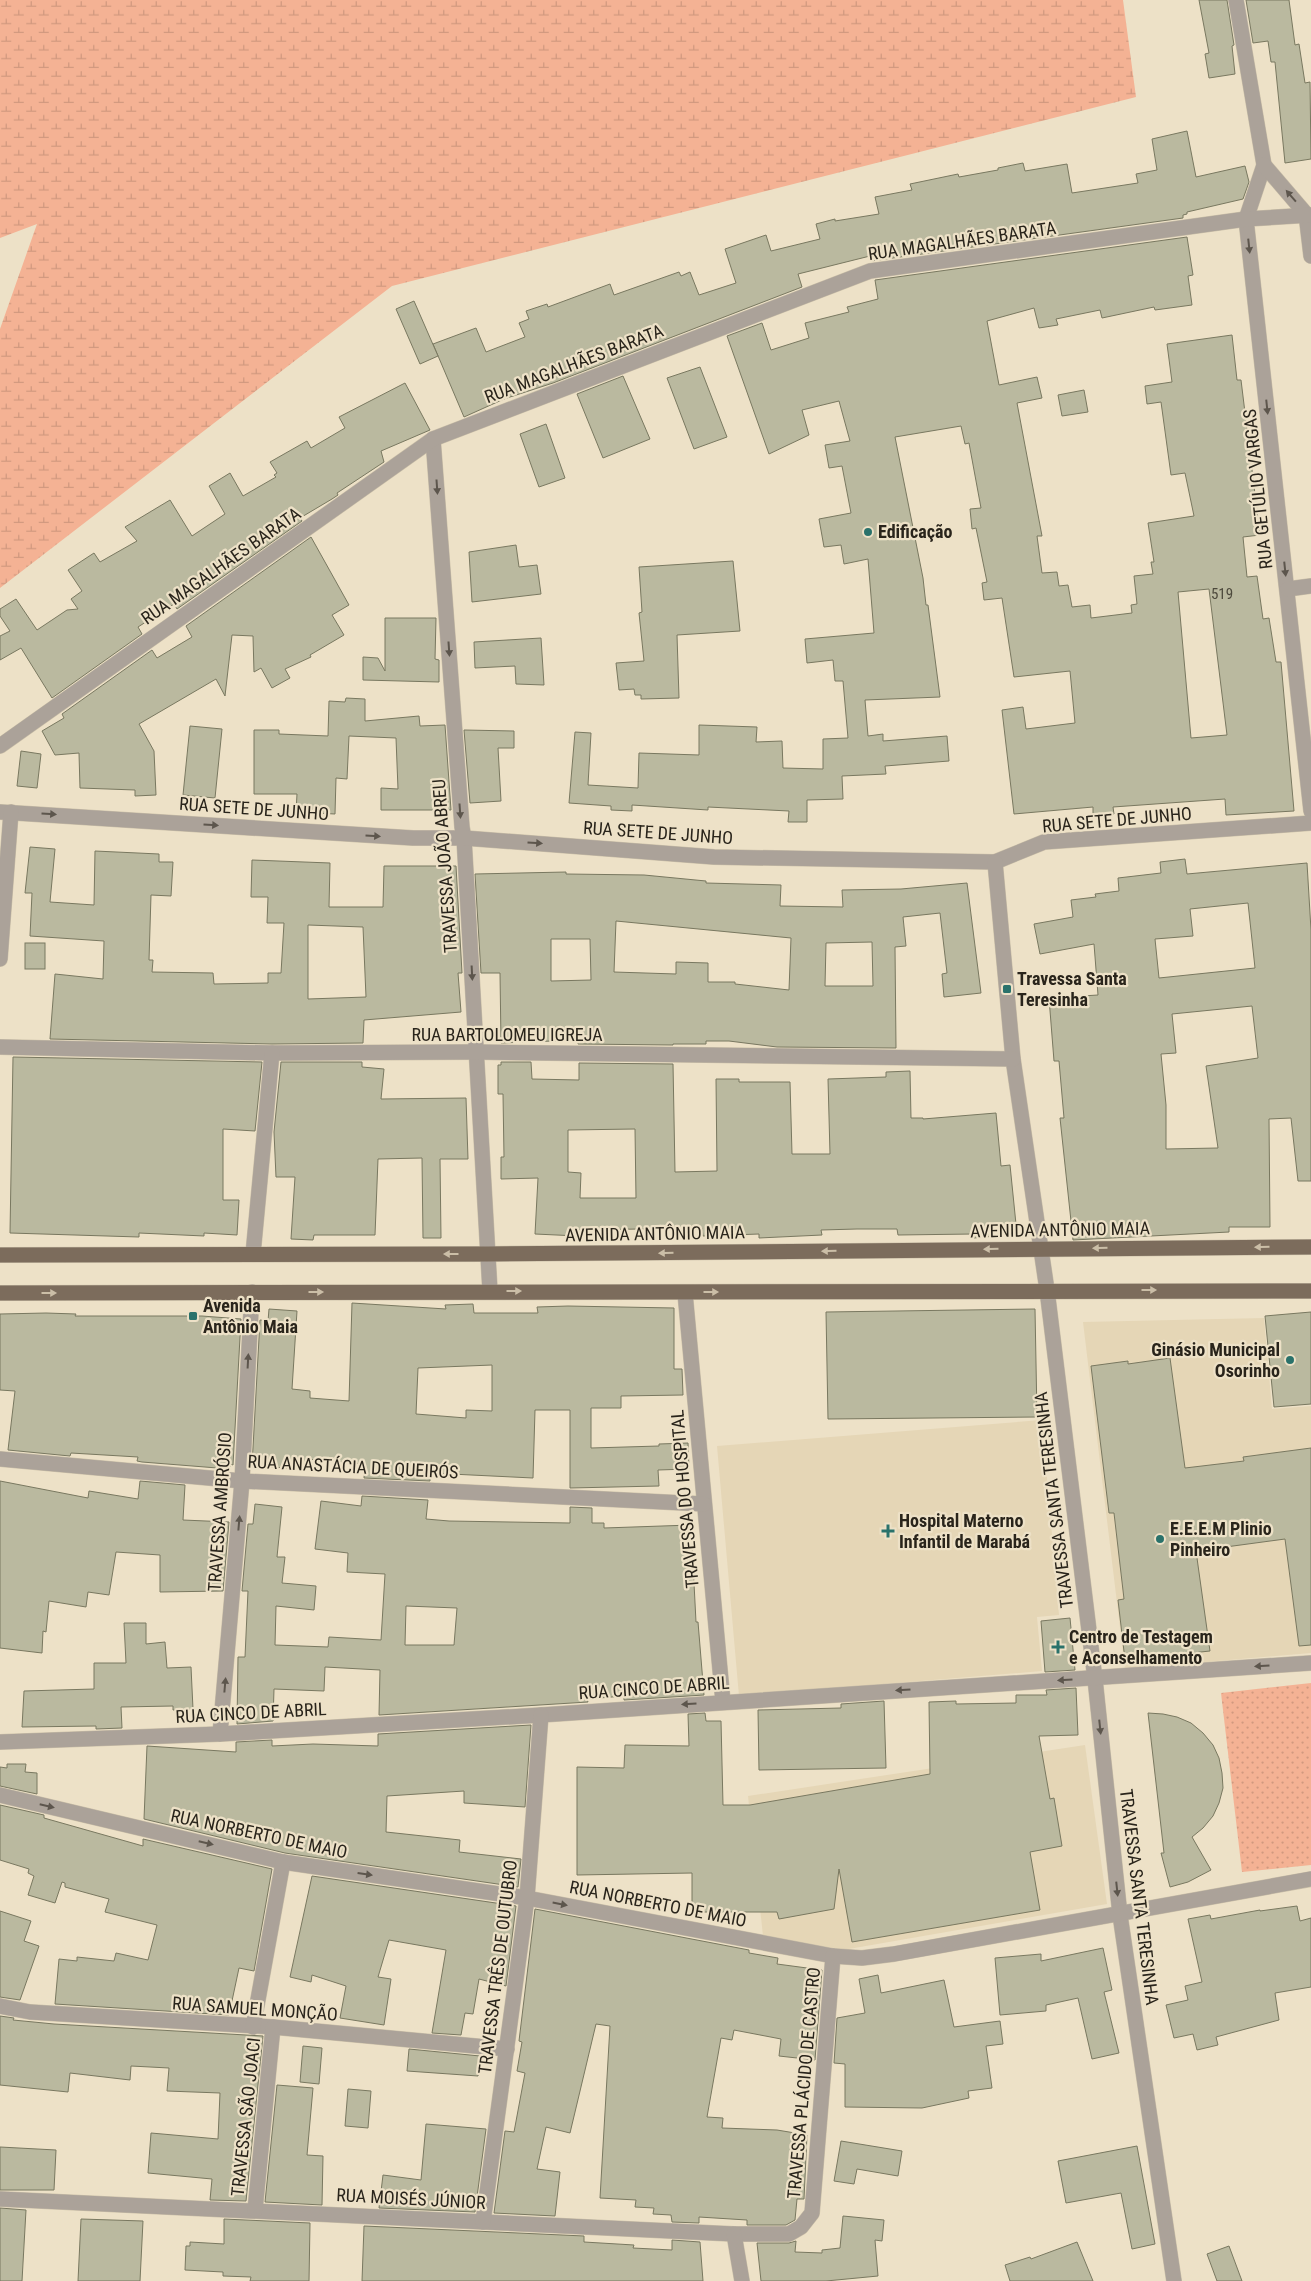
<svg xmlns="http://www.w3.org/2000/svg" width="1311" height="2281" font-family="'Roboto Condensed',sans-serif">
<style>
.built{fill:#e5d6b6}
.grass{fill:url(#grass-dots)}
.wetland{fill:url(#wetland-marsh)}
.building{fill:#bab99f;stroke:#797860;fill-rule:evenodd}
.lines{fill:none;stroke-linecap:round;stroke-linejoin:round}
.minor-casing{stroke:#cabfa8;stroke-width:16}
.major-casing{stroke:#cabfa8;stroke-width:16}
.minor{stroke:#aba299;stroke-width:15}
.major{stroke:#7c6c5c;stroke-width:15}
.oneway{fill:#5d564d}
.oneway2{fill:#cbbea7}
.poi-dot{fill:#2a726b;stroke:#ede1c7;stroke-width:2}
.labels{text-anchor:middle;stroke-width:4.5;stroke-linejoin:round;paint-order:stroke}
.number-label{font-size:15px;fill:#4d493c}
.street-label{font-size:18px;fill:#29241b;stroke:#ede1c7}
.poi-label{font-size:18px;font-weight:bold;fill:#29241b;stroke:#ede1c7;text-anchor:start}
</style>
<defs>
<pattern id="grass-dots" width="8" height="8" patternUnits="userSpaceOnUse" patternTransform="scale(1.25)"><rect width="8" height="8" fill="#f4b294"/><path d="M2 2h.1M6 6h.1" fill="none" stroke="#d1997f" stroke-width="1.8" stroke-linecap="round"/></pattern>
<pattern id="wetland-marsh" width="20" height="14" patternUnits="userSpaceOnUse" patternTransform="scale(1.25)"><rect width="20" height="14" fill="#f4b294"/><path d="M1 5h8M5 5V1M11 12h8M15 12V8" fill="none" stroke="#d1997f"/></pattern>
</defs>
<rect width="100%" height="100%" fill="#ede1c7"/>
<g class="built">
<path d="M1264,1318l8,91 39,-3v247l-186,16 -42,-347z"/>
<path d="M1042,1420l17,195 -22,2 5,54 -303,25 -22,-250z"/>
<path d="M1085,1745l22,159 -264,46 -80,-14 -15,-140z"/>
</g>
<path class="grass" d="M1311,1683v182l-69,7 -21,-179z"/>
<path class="wetland" d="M0,0h1123l13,97 -744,189 -392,302v-259l37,-105 -37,14z"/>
<g class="building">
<path d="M1199,0h28l7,45 -2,1 3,28 -26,4 -4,-24 4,-1z"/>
<path d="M1246,0h43l6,45 4,-1 6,39 5,-1 1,77 -26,4 -10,-101h-4l-3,-21 -15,2z"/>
<path d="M1187,131l9,46 49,-11 4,16 -6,17 -56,13v2l-4,1v3l-312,43 -1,-5 -72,18 4,13 -249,96 -49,16 -40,18 -31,-73 43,-16 10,24 39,-15 -6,-14 10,-4 -3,-8 21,-7 1,3 62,-23 4,11 65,-23 2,4 9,-4 9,23 37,-12 -11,-34 41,-14 5,16 49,-12 -4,-15 19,-5v2l44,-7 -4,-17 37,-7 -2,-6 48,-10 1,3 39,-7v-2l25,-5 2,8 42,-7 5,29 66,-10 -2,-9 21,-4 -5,-31z"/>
<path d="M1187,237l6,38 -5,1 4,29 -37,5 -1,-3 -52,11 -2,-8 -44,9 2,6 -19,3 -5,-20 -47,13 12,64 38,-8 5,21 -25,5 25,133h-5l5,37 15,-1 2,14 9,-1 4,22 18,-2 1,13 41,-5 -1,-8 6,-1 -3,-28 19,-2 -2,-12h3l-6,-39 46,-7 -9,-43 -14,2 -10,-73 -14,2 -2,-18 27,-4 -5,-38 65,-9 5,45h4l19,155 -17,2 4,40 10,-1 6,43 6,-1 7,44h5l13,149 -68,4 -1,-16 -112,8 1,7 -21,2v-9l-79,7 -12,-104 21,-3 3,22 49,-6 -5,-52 -56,6 -12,-79 -18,2 -2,-17 5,-1 -11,-54 -4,1 -2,-20 11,-1 -12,-65 -4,1 -4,-18 -66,11 28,141 3,27h2l12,92 -75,3 3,36 15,-2v7l64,-5 2,25 -64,5 1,8 -44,2 1,23 -36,1v22h-19l1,-11 -81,-4v3l-76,-5v6l-21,-1v-4l-42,-3 6,-71 16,1 -3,52 50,3 1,-35 60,2v-30l58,2 -1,15 26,-1 1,27 40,1v-30l25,-1 -5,-57h-8l-2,-21 -26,3 -2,-24 69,-6 -6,-74 -24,5 -3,-19 -17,2 -5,-28 32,-6 -9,-47 -13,2 -4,-23 25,-4 -11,-40 -37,9 7,25 -40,19 -42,-118 35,-13 9,27 38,-12 -4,-15 44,-11 -2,-5 31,-8 -3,-19zM1209,589l18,146 -36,3 -13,-146z"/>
<path d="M414,301l24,55 -18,8 -24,-55z"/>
<path d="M700,367l27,70 -33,12 -27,-71z"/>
<path d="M623,376l27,63 -47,19 -26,-64z"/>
<path d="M405,383l25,47 -49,21 3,11 -47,31 1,2 -6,4 -32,19 2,3 -125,88 -3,-5 -36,23 4,7 -90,64 -31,-50 -21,12v-24l10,-5 -10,-15v-7l16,-10 21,31 30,-20 11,-1 -7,-10 11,-8 -14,-21 26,-17 6,9 37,-21 -12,-14 45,-27 22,36 33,-22 -16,-28 21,-13 13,23 33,-19 -2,-2 3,-2 -7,-11 37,-21 4,7 34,-20 -6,-11z"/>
<path d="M1084,390l4,22 -26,4 -4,-21z"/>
<path d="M546,424l19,54 -26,9 -19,-53z"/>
<path d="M311,537l38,68 -17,10 12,20 -34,20 1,2 -26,12 5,9 -18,10 -11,-20 -7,4 -1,-36 -21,-1 -7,61 -9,-17 -77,45 15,27 2,44 -21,1v-6l-55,-2 -1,-35 -24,2 -13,-24 22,-13 -2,-4 90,-64 5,8 35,-21 -6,-11z"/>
<path d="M516,545l3,22 18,-2 4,29 -69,8 -3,-50z"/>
<path d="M733,561l7,70 -63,4 2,63 -38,1v-4h-6l-1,-6 -15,1 -3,-27 28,-2 -5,-48 3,-1 -3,-45z"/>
<path d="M385,618h51l-1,41 4,1v22l-76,-2v-23l15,1 7,13z"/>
<path d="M541,638l3,47 -28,-1 -1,-18 -40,2 -1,-26z"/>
<path d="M346,698l19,1v22l54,-5 1,10 25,-1 6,85h-70v-22l17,1 -2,-51 -47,-2 -2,43 -11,-1 -1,36 -39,-2 1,-18h-43v-64h25v4l49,2 1,-35 16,1z"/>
<path d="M190,726l32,3 -7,69 -32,-3z"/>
<path d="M464,730l50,1v17h-16l3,53 -31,2z"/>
<path d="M21,751l20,3 -4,34 -20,-2z"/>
<path d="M30,847l25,2 -5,53 44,3 1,-54 64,3v8h14l-2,34 -20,-1 -2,65h4l-1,12 61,1 1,11 54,-1v-10h13l3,-50h-17l1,-26h-17l1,-37 78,3 -1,44h54l1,-41h72l6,107h-4l3,39 -97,8 -1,23 -91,1 -222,-5 5,-65 48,5 1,-38 -74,-5 2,-43h-7zM308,925l55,2 3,70 -58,2z"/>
<path d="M1185,859l2,15 120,-11 4,67v251h-13l-7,-63 -22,1 1,108h-41v5l-156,8 -13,-122h4l-5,-57h-5l-5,-63 49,-3 -4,-51 -54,10 -6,-30 39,-7 -2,-17 25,-3 -1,-3 24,-3 -1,-13 43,-5 -1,-11zM1248,903l7,65 -96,10 -4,-39 38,-3 -3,-27zM1252,1006l6,52 -52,8 12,82 -52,1v-44l-5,-51 15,-1 -4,-39z"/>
<path d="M566,872v2l78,1 62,6v2l75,2 -1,21 63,1 -1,-17 59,-1 66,-6 14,110 -37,4 -2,-23 5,-1 -7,-60 -37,4 3,29 -11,1 1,101 -119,-1 -48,-6h-23v3h-33v1l-95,-1v-4l-77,3 -1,-70h-19l-6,-99zM616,921l175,17 -2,52 -54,-6v-2h-27v-19l-32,-1v12l-62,-2zM551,939h39l1,41 -40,1zM872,942l1,44h-48l1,-43z"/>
<rect x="25" y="943" width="20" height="26"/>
<path d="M13,1057l249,5 -7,69 -32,-2v71h16l-2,35 -33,-2v3l-65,-3v4l-129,-4z"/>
<path d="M281,1062h81v5l22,2 -3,30 85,-1 2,61h-28l1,79h-18l-1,-80 -44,1 -3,76h-61l-1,5 -22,-1 4,-62h-19l-2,-45z"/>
<path d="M501,1062h30l1,17 47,1v-17l94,1 2,108 42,-1 -1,-92h23v3h51l2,72h38l-2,-75 58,-2v-5l24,-1 1,47h12v1l73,-6 5,53 9,-1 7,69 -43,4 -1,-4 -75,1 -1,-6h-40l-36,1 1,5 -63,3v-4l-56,2 -1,-8 -124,2v6l-43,-2 3,-56 -37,1v-22h3l-1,-63h-5v-29h3zM635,1129l1,69h-56l1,-25 -13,-1v-42z"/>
<path d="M352,1303l94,6 -1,-4 28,-1 1,9h64l-1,-6 31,-1 106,2v61h8l1,26 -62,1v12h-30v40l68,-2v-2l29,-1 1,26 -31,1 1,16 -89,2v-78h-35l-2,68 -103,-5v8l-66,-3 1,-14 -59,-5v10l-54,-3 8,-146 8,1 1,-12 28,2 -5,78 18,2v7l39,3zM492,1365v46l-26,-1v8l-50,-4 2,-46z"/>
<path d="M1035,1309l2,108 -209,2 -2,-107z"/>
<path d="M1311,1312v92l-37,3 -9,-91z"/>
<path d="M46,1313l30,1 -1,2h127l39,3 -8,146 -3,-1v5l-88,-7 -5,-1 1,-4 -67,-4 -1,3 -62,-6 7,-59 -15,-1v-76z"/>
<path d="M1170,1358l15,110 59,-7 -1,-4 68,-9v197l-12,1 -14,-107 -89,12 14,100 -85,9 -7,-60 6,-1 -10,-86h-5l-18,-147 37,-5v3z"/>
<path d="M0,1481l88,17 1,-7 49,8 2,-18 45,4 -2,35 46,2 -6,69 -63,1v-37l-44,-3 -7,43 -21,-3 -2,15 -37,-6 -3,31 -3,-1 -1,22 -42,-5z"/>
<path d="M362,1496l66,4 -2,19 23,2 121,2v-16l22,1v15h12v5l87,-3 5,97h2l6,73 -80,5v-4l-37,3 1,3 -209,13 1,-45 -55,-3 -1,24 -50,-2 -1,32 -36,3 1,-67h7l3,-66h-6l6,-67h5l2,-20 27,3 -5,50h8l-3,26 34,3 -2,24 -38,-4 -1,39 53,2 1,-10 52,3 4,-66 -38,-2 1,-19 -33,-4 6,-48 40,5zM406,1606l51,2 -3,37h-49z"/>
<path d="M1070,1618l5,52 -30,2 -4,-51z"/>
<path d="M124,1623h22v21l19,-2 2,26 24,-1 2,42 -20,1v-4l-52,1 1,21 -26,1v-3l-74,1 2,-36 70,-2v-26h32z"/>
<path d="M1076,1688l2,47 -39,1 11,63 4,-1 8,48 -32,6 10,58 -188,32 -13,-73 -5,40 -55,10 -2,-7h-85v-39l-115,2v-108l47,1 1,-23 64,1 -1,-32 17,-1 1,8h15l2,84h27l180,-31 -1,-72 27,-1v3l60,-1v-8h31l-1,-5z"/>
<path d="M884,1701l2,67 -127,2 -1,-60 83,-2v-4z"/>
<path d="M1148,1713l15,1 14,3 14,6 12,10 10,12 6,13 3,15 1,15 -4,15 -6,13 -10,12 -11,9 19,33 -23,12 -18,5 -9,-34h3z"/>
<path d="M531,1725l-6,82 -61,-4v-12l-77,5 -1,36 74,8 -1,12 62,7 -3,28 -233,-34 -141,-34 3,-73 89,6v-10l36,-2v6l41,-2 65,2v-12z"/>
<path d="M7,1764h19l-1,8 12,1v21l-37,-8v-19l7,1z"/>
<path d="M0,1805l44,10v3l99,28v-7l129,30 -18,102 -15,-3 -10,47 -174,-11 4,-45 18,2v-4l37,4 2,-8 32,7 9,-35 -52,-13 4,-13 -44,-12v-4l-3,-1 -7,21 -27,-8 6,-19 -6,-3 1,-4 -29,-9z"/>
<path d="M312,1876l204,30 -10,80 -27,-7 -6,35 -8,-1 -4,22 -29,-2 14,-83 -57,-10 -11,37 13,2 -7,46 -44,-7 6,-32 -34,-11 -1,7 -21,-5z"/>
<path d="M1297,1906l3,15 11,-3v69l-36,6 4,27 -63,17 2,8 -21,5 -4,-16 -19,4 -8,-33 22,-5 -3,-14 17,-4 -14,-63 22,-4 1,4 49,-9v1z"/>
<path d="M535,1909l214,41v3l29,5 -1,6 45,6 -7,90 -36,-4 2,-17 -47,-9 -2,10 -11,-2 -14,79 16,1 -1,10 55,2 30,5 -3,64h-7l-2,21 -9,5h-39v-5l-48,-3v6l-27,-1 -1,-7 -18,-1 1,-6 -19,-1 1,-7 -36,-2 10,-172 -14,-2 -26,109 -24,-6 -9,42 23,3 -5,44 -61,-3 11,-82 9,1 11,-59 -8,-2 5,-29 -3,-1z"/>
<path d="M0,1911l31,10 -7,20 15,5 -19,54 -20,-3z"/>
<path d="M1103,1948l9,42 -8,2 15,61 -27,6 -14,-61 -32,7v6l-46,4 -5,-57 46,-4v7z"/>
<path d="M878,1975l3,18 63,-13 10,47 46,-6 3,23 -17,2 6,42 -24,3 1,7 -47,10 -77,-1v-43l-11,-1 3,-45 28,-5 -6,-34z"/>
<path d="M0,2016l14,2 -1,2 41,4 209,12 -17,165 -36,-1 2,-21 -64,-6 3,-40 67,6 2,-46 -53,-2 2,-23 -38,-2 -1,14 -60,-7 -2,19 -68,-7z"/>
<path d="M303,2046l19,2 -3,36 -19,-2z"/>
<path d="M409,2049l71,7 -2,20 -71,-5z"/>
<path d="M277,2085l36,3 -6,67 16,1 -1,49 -57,-3z"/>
<path d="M348,2089l23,2 -3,37 -23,-2z"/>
<path d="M426,2124l60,5 -11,83 -96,-4 4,-33 38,5z"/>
<path d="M841,2141l61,10 -4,25 -41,-7 -3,15 -20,-3z"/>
<path d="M1137,2146l18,98 -23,5 -11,-56 -55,10 -8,-42z"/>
<path d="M0,2147l56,3 -2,40h-54z"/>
<path d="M0,2208l26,2 -4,71h-22z"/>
<path d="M843,2216l41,4 -2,21 -7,-1 3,36 -52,5h-65l-4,-38h32l7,-2 -1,11 27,1v-3l18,-2z"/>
<path d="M81,2219l62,2 -3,60h-62z"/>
<path d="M224,2219l86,4 -1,58h-59l1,-4 -28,-1v-4l-38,-2 1,-24h4v-4l34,2z"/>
<path d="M364,2226l220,10v6l50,3 -1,3 39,2v-10l28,2 3,39h-341z"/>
<path d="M1077,2242l16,39h-83l-5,-16 25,-8 1,2z"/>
<path d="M1229,2246l13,35h-25l-10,-27z"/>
</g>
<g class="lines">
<g class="minor-casing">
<g id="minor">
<path d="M1236,0l28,165 -18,54 65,592"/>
<path d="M1264,165l42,49 5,42"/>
<path d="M433,439l29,388 2,11 26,453"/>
<path d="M1288,589l23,-3"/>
<path d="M0,746l433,-307 437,-168 376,-52 65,-4"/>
<path d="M0,812l413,26h51l250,19 281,5 49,-20 267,-19"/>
<path d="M995,862l18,197 34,231 48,389 25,236 54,366"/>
<path d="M0,959l11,-147"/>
<path d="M0,1047l272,6 204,-1 537,7"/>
<path d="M253,1254l19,-201"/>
<path d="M685,1293l38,409"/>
<path d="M0,1459l242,22 462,23"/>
<path d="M220,1734l22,-253 10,-189"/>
<path d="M0,1742l220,-8 321,-19 770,-52"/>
<path d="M0,1795l283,67 244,36 306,58 29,2 32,-4 417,-75"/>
<path d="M0,2006l30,6 243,15 234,22"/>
<path d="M253,2027l30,-165"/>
<path d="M0,2199l734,35h55l12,-7 11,-14 21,-257"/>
<path d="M255,2210l18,-183"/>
<path d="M483,2222l44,-324 14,-183"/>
<path d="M734,2234l8,47"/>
</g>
</g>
<g class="major-casing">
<g id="major">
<path d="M0,1255l488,-1 823,-7"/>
<path d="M0,1293l1311,-2"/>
</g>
</g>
<use href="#minor" class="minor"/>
<use href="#major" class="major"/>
</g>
<defs><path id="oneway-solid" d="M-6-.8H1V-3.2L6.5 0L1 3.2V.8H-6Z" transform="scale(1.25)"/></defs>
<g class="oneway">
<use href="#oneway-solid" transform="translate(1291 196) rotate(-131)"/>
<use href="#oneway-solid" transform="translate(1249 246) rotate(84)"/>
<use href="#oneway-solid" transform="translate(1267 407) rotate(84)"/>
<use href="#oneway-solid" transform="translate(437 487) rotate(86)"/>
<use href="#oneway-solid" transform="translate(1285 569) rotate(84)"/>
<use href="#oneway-solid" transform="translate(449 649) rotate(86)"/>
<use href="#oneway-solid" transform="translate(460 811) rotate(86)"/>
<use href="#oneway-solid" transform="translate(49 814) rotate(4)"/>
<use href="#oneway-solid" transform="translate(211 825) rotate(4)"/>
<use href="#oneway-solid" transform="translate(373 836) rotate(4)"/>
<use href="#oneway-solid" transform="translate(535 843) rotate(4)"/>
<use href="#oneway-solid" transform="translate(472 973) rotate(87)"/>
<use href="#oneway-solid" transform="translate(248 1361) rotate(-87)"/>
<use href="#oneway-solid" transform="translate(239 1523) rotate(-85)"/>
<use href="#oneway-solid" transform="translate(1262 1666) rotate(176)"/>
<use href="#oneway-solid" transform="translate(1065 1680) rotate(176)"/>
<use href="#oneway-solid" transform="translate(225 1685) rotate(-85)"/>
<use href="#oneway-solid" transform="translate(903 1690) rotate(176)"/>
<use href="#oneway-solid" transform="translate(689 1704) rotate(176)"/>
<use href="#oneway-solid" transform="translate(1100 1727) rotate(84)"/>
<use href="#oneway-solid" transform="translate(47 1806) rotate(13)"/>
<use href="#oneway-solid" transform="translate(206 1843) rotate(13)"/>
<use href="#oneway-solid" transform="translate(365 1874) rotate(8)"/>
<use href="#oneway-solid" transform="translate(1117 1889) rotate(84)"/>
<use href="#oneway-solid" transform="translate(560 1904) rotate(11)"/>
</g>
<g class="oneway2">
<use href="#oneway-solid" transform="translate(1262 1247) rotate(179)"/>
<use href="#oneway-solid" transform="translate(1100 1248) rotate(179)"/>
<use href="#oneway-solid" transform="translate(991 1249) rotate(179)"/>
<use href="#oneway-solid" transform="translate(829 1251) rotate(179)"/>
<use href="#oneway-solid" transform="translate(666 1253) rotate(179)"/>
<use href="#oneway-solid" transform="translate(451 1254) rotate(-180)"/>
<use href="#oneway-solid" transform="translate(1149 1290)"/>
<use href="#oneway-solid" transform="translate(514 1291)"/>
<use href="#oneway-solid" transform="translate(316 1292)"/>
<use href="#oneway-solid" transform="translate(711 1292)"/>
<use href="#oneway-solid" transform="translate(49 1293)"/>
</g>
<g class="poi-dot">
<circle cx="868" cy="532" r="5"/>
<rect x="1002" y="984" width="10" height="10" rx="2.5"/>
<rect x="188" y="1311" width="10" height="10" rx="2.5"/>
<circle cx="1290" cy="1360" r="5"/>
<path d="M885.5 1523.5h5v5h5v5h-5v5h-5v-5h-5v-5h5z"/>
<circle cx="1160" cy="1539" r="5"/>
<path d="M1055.5 1639.5h5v5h5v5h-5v5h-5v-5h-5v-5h5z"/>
</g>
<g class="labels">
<g class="number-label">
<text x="1222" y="599">519</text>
</g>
<g class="street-label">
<text transform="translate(962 241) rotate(-8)" y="6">RUA MAGALHÃES BARATA</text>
<text transform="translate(574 364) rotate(-21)" y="6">RUA MAGALHÃES BARATA</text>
<text transform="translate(1258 489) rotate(-96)" y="6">RUA GETÚLIO VARGAS</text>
<text transform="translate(221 566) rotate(-35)" y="6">RUA MAGALHÃES BARATA</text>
<text transform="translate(254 809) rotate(4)" y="6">RUA SETE DE JUNHO</text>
<text transform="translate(1117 820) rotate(-5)" y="6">RUA SETE DE JUNHO</text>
<text transform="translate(658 833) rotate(4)" y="6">RUA SETE DE JUNHO</text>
<text transform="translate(445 866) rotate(-94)" y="6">TRAVESSA JOÃO ABREU</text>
<text x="507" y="1041">RUA BARTOLOMEU IGREJA</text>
<text transform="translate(1060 1230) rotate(-1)" y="6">AVENIDA ANTÔNIO MAIA</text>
<text transform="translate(655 1234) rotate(-1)" y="6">AVENIDA ANTÔNIO MAIA</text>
<text transform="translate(353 1467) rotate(3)" y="6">RUA ANASTÁCIA DE QUEIRÓS</text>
<text transform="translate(685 1499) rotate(-95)" y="6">TRAVESSA DO HOSPITAL</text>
<text transform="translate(1054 1500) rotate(-97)" y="6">TRAVESSA SANTA TERESINHA</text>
<text transform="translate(220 1512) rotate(-86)" y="6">TRAVESSA AMBRÓSIO</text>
<text transform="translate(654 1688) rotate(-4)" y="6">RUA CINCO DE ABRIL</text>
<text transform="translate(251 1713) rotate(-3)" y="6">RUA CINCO DE ABRIL</text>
<text transform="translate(259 1834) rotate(12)" y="6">RUA NORBERTO DE MAIO</text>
<text transform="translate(1139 1897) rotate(83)" y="6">TRAVESSA SANTA TERESINHA</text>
<text transform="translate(658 1904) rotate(11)" y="6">RUA NORBERTO DE MAIO</text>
<text transform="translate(498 1967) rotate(-83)" y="6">TRAVESSA TRÊS DE OUTUBRO</text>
<text transform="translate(255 2009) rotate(4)" y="6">RUA SAMUEL MONÇÃO</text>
<text transform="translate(804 2083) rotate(-85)" y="6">TRAVESSA PLÁCIDO DE CASTRO</text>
<text transform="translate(246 2117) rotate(-84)" y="6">TRAVESSA SÃO JOACI</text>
<text transform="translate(411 2199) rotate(3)" y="6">RUA MOISÉS JÚNIOR</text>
</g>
<g class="poi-label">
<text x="878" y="538">Edificação</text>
<text x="1017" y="985">Travessa Santa<tspan x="1017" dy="21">Teresinha</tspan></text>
<text x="203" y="1312">Avenida<tspan x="203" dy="21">Antônio Maia</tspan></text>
<text x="1280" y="1356" text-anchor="end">Ginásio Municipal<tspan x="1280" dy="21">Osorinho</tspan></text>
<text x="899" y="1527">Hospital Materno<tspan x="899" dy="21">Infantil de Marabá</tspan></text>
<text x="1170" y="1535">E.E.E.M Plinio<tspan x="1170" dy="21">Pinheiro</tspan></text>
<text x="1069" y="1643">Centro de Testagem<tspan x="1069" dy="21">e Aconselhamento</tspan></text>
</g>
</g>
</svg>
